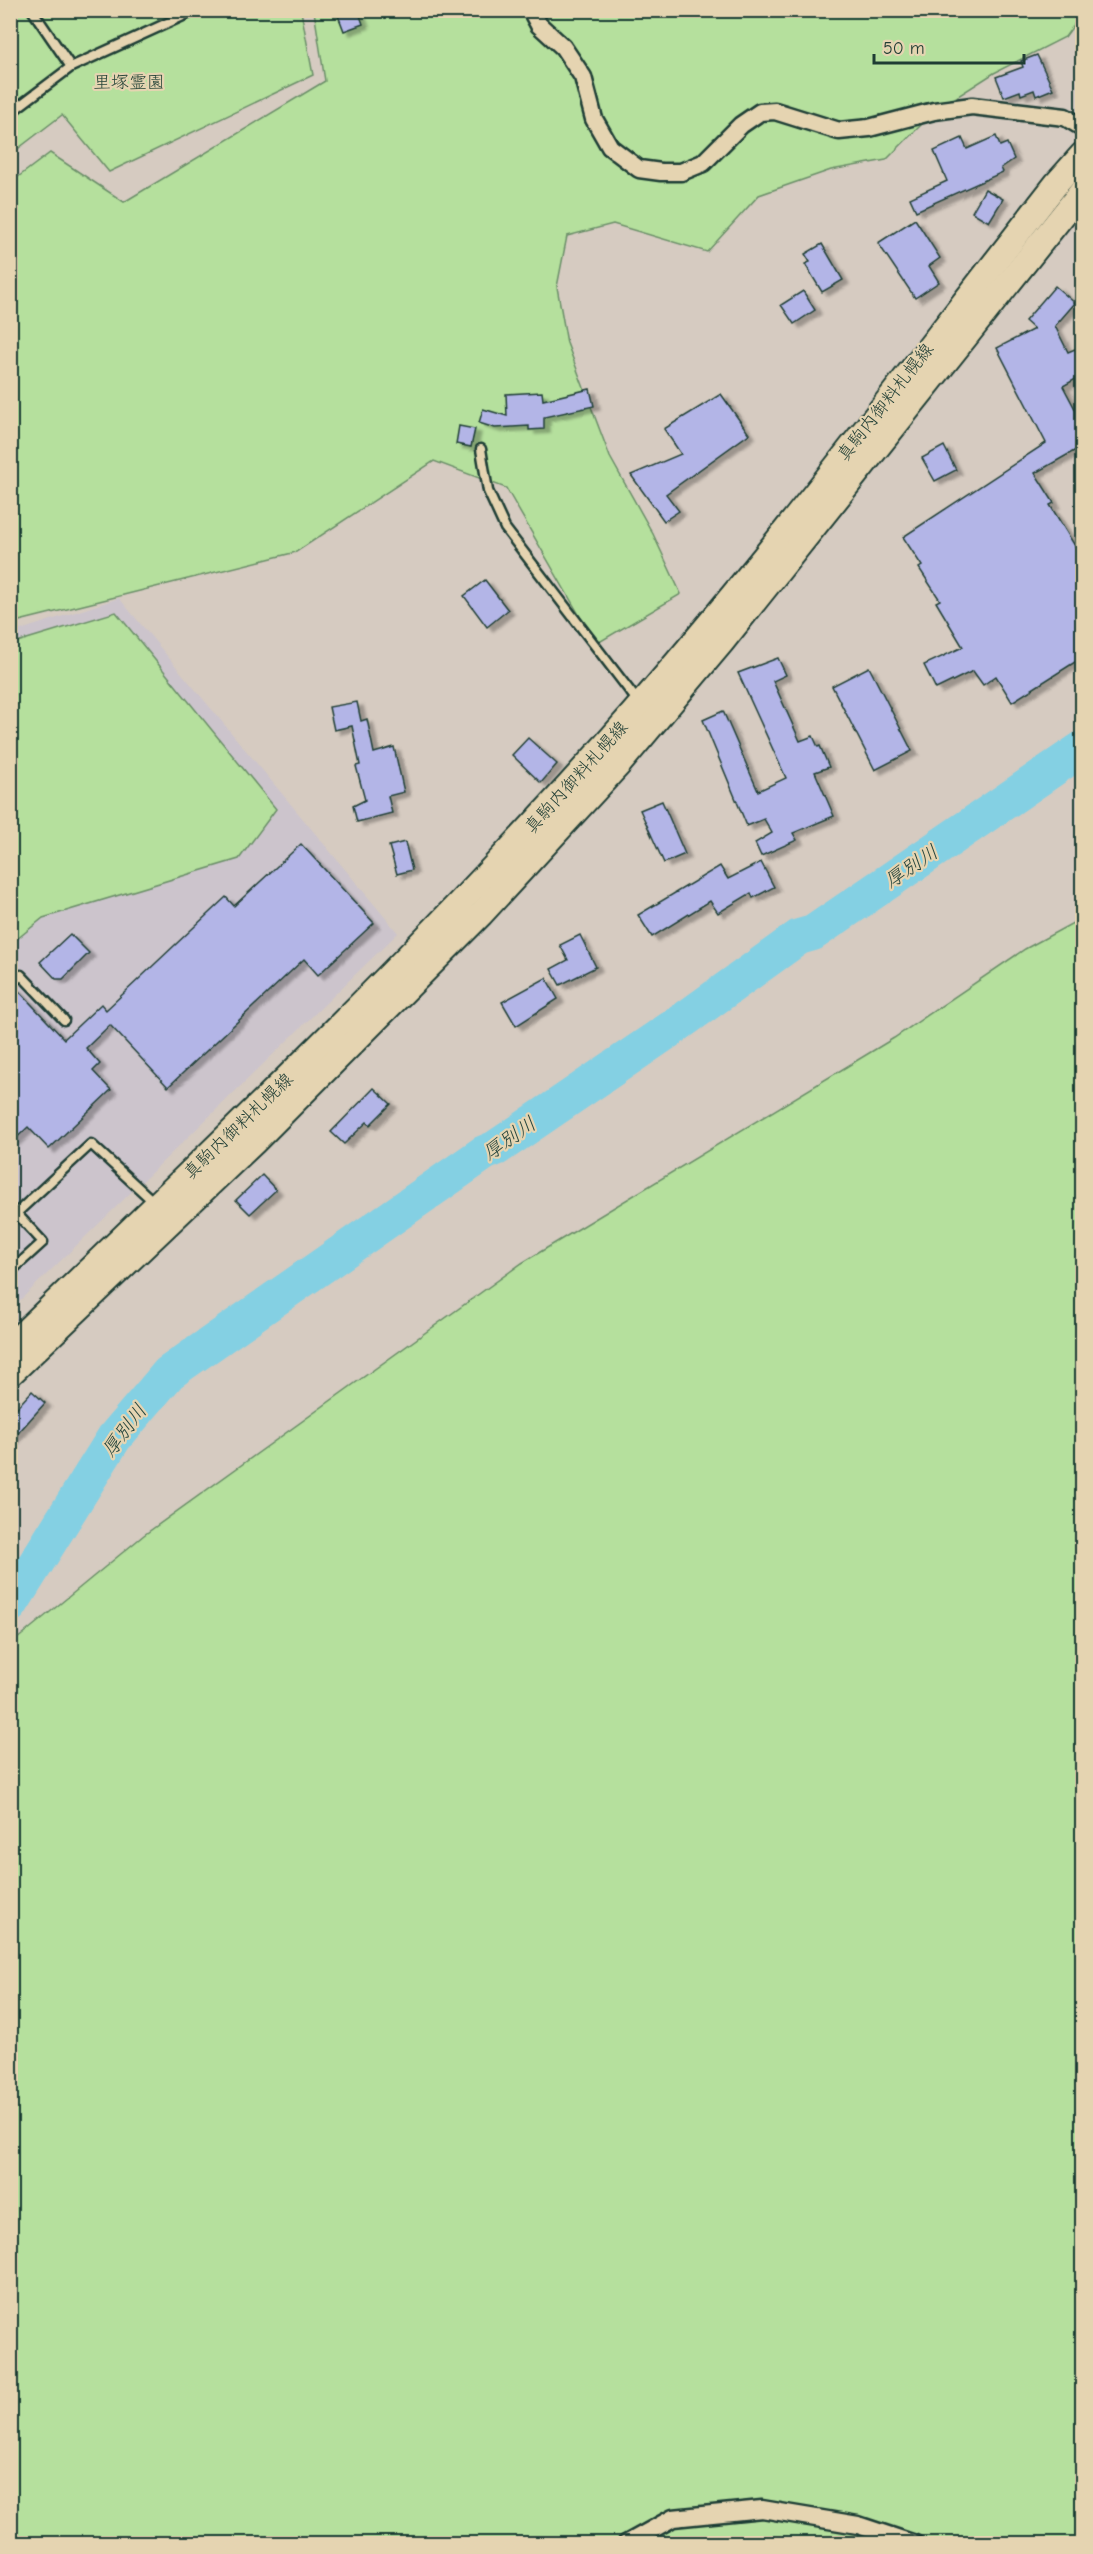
<svg xmlns="http://www.w3.org/2000/svg" width="1093" height="2554" font-family="'Comic Neue','Klee One',sans-serif">
<style>
.built{fill:#ccc4cc}
.green{fill:#b5e09d;stroke:#6a8e68;stroke-width:1.5}
.lines{fill:none;stroke-linecap:round;stroke-linejoin:round}
.river{stroke:#84d0e3;stroke-width:36}
.building{fill:#b3b5e7;stroke:#1f3d34;stroke-width:1.5;filter:url(#shadow)}
.lane-casing{stroke:#1f3d34;stroke-width:13}
.street-casing{stroke:#1f3d34;stroke-width:21}
.secondary-casing{stroke:#1f3d34;stroke-width:28}
.lane{stroke:#e5d4b1;stroke-width:8}
.street{stroke:#e5d4b1;stroke-width:16}
.secondary{stroke:#e5d4b1;stroke-width:24}
.labels{text-anchor:middle;stroke-width:4.5;stroke-linejoin:round;paint-order:stroke}
.park-label{font-size:18px;fill:#264539;stroke:#e5d4b1}
.street-label{font-size:18px;fill:#1f3d34;stroke:#e5d4b1}
.water-label{font-size:20px;font-style:italic;fill:#24443d;stroke:#e5d4b1}
</style>
<defs>
<filter id="shadow"><feDropShadow dx="6" dy="4" stdDeviation="1.5" flood-color="#0004"/></filter>
</defs>
<rect width="100%" height="100%" fill="#d6cbc1"/>
<filter id="ink" filterUnits="userSpaceOnUse"><feTurbulence type="fractalNoise" baseFrequency=".0167" numOctaves="2"/><feDisplacementMap in="SourceGraphic" scale="12" xChannelSelector="R" yChannelSelector="G"/><feConvolveMatrix kernelMatrix="1 2 1 2 8 2 1 2 1" color-interpolation-filters="sRGB"/></filter>
<g filter="url(#ink)">
<path class="built" d="M119,598l279,335 -387,376v-676z"/>
<g class="green">
<path d="M11,11h290l12,64 -204,97 -47,-57 -51,39z"/>
<path d="M314,11h768v3l-17,23 -71,36 -58,37 -50,50 -55,10 -72,25 -52,57 -94,-28 -46,12 -10,51 10,56 43,114 43,77 28,60 -85,50 -90,-156 -72,-27 -138,91 -285,71 -1,-440 40,-30 74,49 201,-121z"/>
<path d="M116,612l160,197 -37,50 -196,59 -32,26v-296l6,-6z"/>
<path d="M1082,918v1625l-1071,1v-900l133,-109 378,-272 372,-225 131,-89z"/>
</g>
<g class="lines">
<path class="river" d="M10,1605l104,-167 55,-65 315,-220 12,-5 182,-124 121,-87 14,-4 269,-184"/>
</g>
<g class="building">
<path d="M336,10h22l5,14 -19,7z"/>
<path d="M1037,55l16,34 -17,7 -2,-6 -13,5 -1,-4 -16,6 -8,-20 27,-10 -2,-6z"/>
<path d="M996,136l4,10 7,-3 7,16 -13,9 2,4 -87,39 -6,-13 37,-17 -13,-30 28,-13 5,11z"/>
<path d="M985,189l18,10 -14,23 -17,-10z"/>
<path d="M915,219l25,39 -11,8 10,16 -24,16 -37,-55z"/>
<path d="M822,244l21,36 -21,12 -17,-28 5,-2 -5,-8z"/>
<path d="M1055,286l20,17 -20,23 13,26 7,-3 8,14v12l-20,11 20,38v22l-48,27 19,30 -4,2 33,54v98l-71,45 -16,-26 -13,9 -10,-14 -37,18 -12,-24 39,-18 -27,-45 4,-2 -21,-32 3,-2 -19,-29 143,-94 -49,-95 37,-19 -9,-8z"/>
<path d="M803,291l12,19 -21,14 -13,-19z"/>
<path d="M590,389l4,17 -50,11v12l-15,1v-4l-34,2 -16,-5 4,-14 24,7 -1,-22 36,-2 1,8z"/>
<path d="M721,394l28,40 -83,60 13,17 -15,10 -33,-46 50,-21 -17,-25z"/>
<path d="M459,426l16,3 -4,18 -15,-3z"/>
<path d="M944,446l12,24 -21,11 -13,-23z"/>
<path d="M485,580l23,30 -21,17 -23,-31z"/>
<path d="M778,658l8,17 -13,6 27,60 13,-5 5,11 2,-1 9,21 -14,5 19,44 -41,17 4,7 -36,16 -6,-13 17,-10 -8,-14 -17,7 -44,-106 20,-9 35,80 28,-13 -48,-105z"/>
<path d="M869,667l43,84 -37,19 -43,-84z"/>
<path d="M357,702l4,19 6,-2 7,34 20,-6 10,45 -16,4 4,17 -35,9 -4,-16 12,-6 -9,-34 4,-1 -8,-39 -18,4 -5,-23z"/>
<path d="M528,738l29,26 -16,19 -29,-28z"/>
<path d="M662,801l23,53 -21,9 -24,-53z"/>
<path d="M405,842l7,28 -15,4 -8,-28z"/>
<path d="M301,844l73,79 -56,52 -14,-16 -136,128 -58,-62 -24,23 14,16 -7,7 18,19 -62,59 -21,-22 -18,17v-153l6,-3 48,51 37,-35 5,6 120,-113 8,9z"/>
<path d="M761,862l13,25 -21,11 -2,-5 -33,20 -8,-12 -58,36 -14,-22 82,-49 8,13z"/>
<path d="M70,934l19,19 -26,26h-7l-16,-17z"/>
<path d="M580,935l16,32 -36,18 -9,-16 17,-9 -8,-15z"/>
<path d="M546,978l12,21 -42,27 -14,-24z"/>
<path d="M374,1088l17,16 -21,21 -3,-3 -23,22 -13,-12z"/>
<path d="M262,1175l14,15 -26,24 -14,-14z"/>
<path d="M32,1391l13,12 -35,39v-27z"/>
</g>
<g class="lines">
<g class="lane-casing">
<g id="lane">
<path d="M32,10l39,57"/>
<path d="M10,113l61,-46 125,-57"/>
<path d="M481,449l7,42 17,37 134,175"/>
<path d="M10,985l11,-10 43,45"/>
<path d="M10,1219l81,-75 65,60"/>
<path d="M10,1272l33,-30 -27,-29"/>
</g>
</g>
<g class="street-casing">
<g id="street">
<path d="M531,10l8,15 24,22 20,30 11,42 16,28 29,22 22,3h20l22,-9 38,-38 19,-13 15,-1 64,20 30,-3 65,-17 38,-5 93,11 17,10"/>
<path d="M626,2544l47,-26 89,-9 96,16 57,19"/>
</g>
</g>
<g class="secondary-casing">
<g id="secondary">
<path d="M10,1346c207,-199 414,-396 603,-610 157,-177 298,-367 444,-553l25,-28"/>
<path d="M10,1374l244,-232 227,-228 140,-152 101,-120 360,-451"/>
</g>
</g>
<use href="#lane" class="lane"/>
<use href="#street" class="street"/>
<use href="#secondary" class="secondary"/>
</g>
</g>
<g class="labels">
<g class="park-label">
<text x="129" y="88">里塚霊園</text>
</g>
<g class="street-label">
<text transform="translate(885 402) rotate(-52)" y="6">真駒内御料札幌線</text>
<text transform="translate(576 777) rotate(-48)" y="6">真駒内御料札幌線</text>
<text transform="translate(238 1126) rotate(-44)" y="6">真駒内御料札幌線</text>
</g>
<g class="water-label">
<text transform="translate(911 866) rotate(-34)" y="7">厚別川</text>
<text transform="translate(509 1138) rotate(-35)" y="7">厚別川</text>
<text transform="translate(124 1430) rotate(-53)" y="7">厚別川</text>
</g>
</g>
<rect width="1093" height="2554" fill="none" stroke="#e5d4b1" stroke-width="36"/>
<rect x="18" y="18" width="1057" height="2518" fill="none" stroke="#1f3d34" stroke-width="2" filter="url(#ink)"/>
<path d="M874 54v9h150v-9" fill="none" stroke="#1f3d34" stroke-width="3"/>
<text x="883" y="54" font-size="18" fill="#1f3d34" stroke="#e5d4b1" stroke-width="4.5" paint-order="stroke">50 m</text>
</svg>
